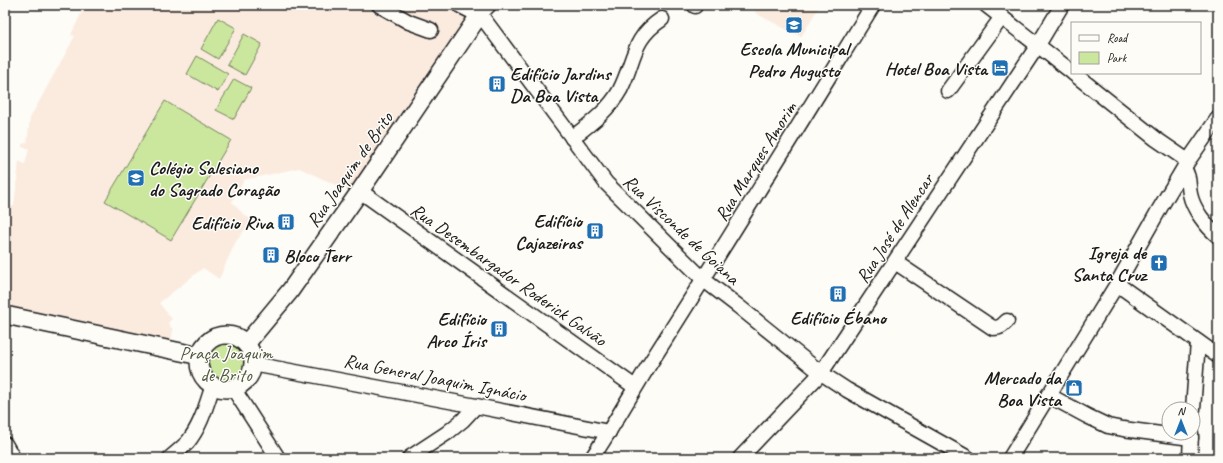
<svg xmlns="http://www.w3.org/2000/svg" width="1223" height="463" font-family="Caveat,sans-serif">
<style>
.built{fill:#fbebdf}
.green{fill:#cbe79e;stroke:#74825d}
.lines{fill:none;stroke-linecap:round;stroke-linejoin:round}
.minor-casing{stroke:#1c1c1c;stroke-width:17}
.major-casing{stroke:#1c1c1c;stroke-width:20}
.minor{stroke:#fdfcf7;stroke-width:14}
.major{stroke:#fdfcf7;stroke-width:17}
.labels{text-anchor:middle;stroke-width:3;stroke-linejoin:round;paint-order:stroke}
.poi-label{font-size:19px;font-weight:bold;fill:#1c1c1c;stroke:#fdfcf7;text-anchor:end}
.street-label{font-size:19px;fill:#1c1c1c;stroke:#fdfcf7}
.park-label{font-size:19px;fill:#515943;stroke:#fdfcf7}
</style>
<rect width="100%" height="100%" fill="#fdfcf7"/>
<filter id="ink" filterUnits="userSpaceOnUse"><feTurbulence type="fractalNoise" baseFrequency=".025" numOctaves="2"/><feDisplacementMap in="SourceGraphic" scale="8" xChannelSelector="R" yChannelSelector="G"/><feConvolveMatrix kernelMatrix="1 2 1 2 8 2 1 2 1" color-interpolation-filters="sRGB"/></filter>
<g filter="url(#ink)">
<g class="built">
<path d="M85,5h377l18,9 -123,182 -19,-10 -39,-18 -55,12 -12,22 11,12 9,6 -17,23 -16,36 -16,-11 -44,35 13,16 -4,4 5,7 -3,19 -165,-34v-68l6,-41h3l5,-45 6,3 4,-15 -7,-2v-3l5,-1 3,-25 45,-82 -4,-1z"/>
<path d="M756,5h64l-19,32 -46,-24z"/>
</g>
<g class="green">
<path d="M218,18l18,10 -18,31 -17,-10z"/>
<path d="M244,34l18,10 -17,31 -18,-10z"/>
<path d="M197,56l31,18 -10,18 -31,-18z"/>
<path d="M234,79l17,9 -17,31 -18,-9z"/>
<path d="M165,101l66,39 -60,100 -66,-39z"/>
<circle cx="226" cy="363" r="21"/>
</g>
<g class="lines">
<g class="minor-casing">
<g id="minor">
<path d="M379,5l30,17 22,8"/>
<path d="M489,5l-9,9 126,169 98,97 34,26 83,67 26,17 121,68"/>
<path d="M695,5v1"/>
<path d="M986,5l86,67"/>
<path d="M1073,73l83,66 32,22"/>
<path d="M948,91l54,-74"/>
<path d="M572,138c18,-14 37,-28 48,-48 15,-29 11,-51 42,-71"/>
<path d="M1184,169c6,7 4,16 6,25 3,15 16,32 28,42"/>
<path d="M360,191l275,196"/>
<path d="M895,262l98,66c7,0 9,-2 14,-7"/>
<path d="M1117,284l101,72"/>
<path d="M253,364l223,42 133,26"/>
<path d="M233,388l45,70"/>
<path d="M1048,395l39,21 21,10 15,3 68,9"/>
<path d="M1193,409l5,-67"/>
<path d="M5,444l8,14"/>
<path d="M170,458c6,-5 12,-10 17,-15 14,-17 19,-37 26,-58"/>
<path d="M409,458l38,-25 16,-13 13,-14"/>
<path d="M592,458c20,-30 38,-62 57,-93 76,-119 150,-240 224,-360"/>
<path d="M740,458l81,-85 217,-328 24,-40"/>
<path d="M1010,458l107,-174 43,-76 28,-47 30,-43"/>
<path d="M1190,458l1,-25"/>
</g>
</g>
<g class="major-casing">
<g id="major">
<path d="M5,315l195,41"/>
<circle cx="226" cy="362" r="27"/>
<path d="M246,344l44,-53 70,-100 120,-177 -18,-9"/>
</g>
</g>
<use href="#minor" class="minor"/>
<use href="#major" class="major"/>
</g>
</g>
<defs>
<g id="school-square" transform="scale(0.9)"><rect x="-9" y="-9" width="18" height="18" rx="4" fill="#1f6fb2" stroke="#fdfcf7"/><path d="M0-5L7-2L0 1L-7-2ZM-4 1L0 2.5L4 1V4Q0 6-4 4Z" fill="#fff"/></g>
<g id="hotel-square" transform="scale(0.9)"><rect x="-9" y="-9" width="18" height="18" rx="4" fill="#1f6fb2" stroke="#fdfcf7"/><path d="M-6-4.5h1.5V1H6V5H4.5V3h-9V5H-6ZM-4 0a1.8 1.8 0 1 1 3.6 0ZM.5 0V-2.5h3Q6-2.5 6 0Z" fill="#fff"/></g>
<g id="building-square" transform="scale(0.9)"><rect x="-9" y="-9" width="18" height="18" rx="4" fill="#1f6fb2" stroke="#fdfcf7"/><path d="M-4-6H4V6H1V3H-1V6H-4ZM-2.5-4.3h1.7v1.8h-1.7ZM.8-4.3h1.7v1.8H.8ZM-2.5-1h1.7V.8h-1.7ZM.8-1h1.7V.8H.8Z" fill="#fff"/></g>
<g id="church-square" transform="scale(0.9)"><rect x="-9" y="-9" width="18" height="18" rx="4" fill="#1f6fb2" stroke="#fdfcf7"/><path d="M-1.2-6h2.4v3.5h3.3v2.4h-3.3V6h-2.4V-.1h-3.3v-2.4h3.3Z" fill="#fff"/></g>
<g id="shop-square" transform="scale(0.9)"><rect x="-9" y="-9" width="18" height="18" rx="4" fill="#1f6fb2" stroke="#fdfcf7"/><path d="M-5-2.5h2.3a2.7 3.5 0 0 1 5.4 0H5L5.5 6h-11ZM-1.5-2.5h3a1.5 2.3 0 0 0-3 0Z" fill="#fff"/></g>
</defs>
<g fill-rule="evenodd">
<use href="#school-square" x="794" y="25"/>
<use href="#hotel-square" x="1000" y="68"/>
<use href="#building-square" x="497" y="84"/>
<use href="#school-square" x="136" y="178"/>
<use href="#building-square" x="286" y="222"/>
<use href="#building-square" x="595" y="231"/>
<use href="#building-square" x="271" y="255"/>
<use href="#church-square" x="1159" y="263"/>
<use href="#building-square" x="838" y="294"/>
<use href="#building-square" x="499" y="329"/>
<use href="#shop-square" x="1074" y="388"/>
</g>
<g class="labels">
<g class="poi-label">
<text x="794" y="55" text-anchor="middle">Escola Municipal<tspan x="794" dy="22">Pedro Augusto</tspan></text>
<text x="987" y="75">Hotel Boa Vista</text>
<text x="510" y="80" text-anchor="start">Edifício Jardins<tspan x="510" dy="22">Da Boa Vista</tspan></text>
<text x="149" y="174" text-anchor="start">Colégio Salesiano<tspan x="149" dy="22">do Sagrado Coração</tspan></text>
<text x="582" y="227">Edifício<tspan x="582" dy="22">Cajazeiras</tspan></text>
<text x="273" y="229">Edifício Riva</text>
<text x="1146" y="259">Igreja de<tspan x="1146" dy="22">Santa Cruz</tspan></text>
<text x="284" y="262" text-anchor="start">Bloco Terr</text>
<text x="838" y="324" text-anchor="middle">Edifício Ébano</text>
<text x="486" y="325">Edifício<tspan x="486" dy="22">Arco Íris</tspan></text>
<text x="1061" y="384">Mercado da<tspan x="1061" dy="22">Boa Vista</tspan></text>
</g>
<g class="street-label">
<text transform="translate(755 161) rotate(-58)" y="7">Rua Marques Amorim</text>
<text transform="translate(349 169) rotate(-55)" y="7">Rua Joaquim de Brito</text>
<text transform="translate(894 228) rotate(-57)" y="7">Rua José de Alencar</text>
<text transform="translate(682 229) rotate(43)" y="7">Rua Visconde de Goiana</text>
<text transform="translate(509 274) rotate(35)" y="7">Rua Desembargador Roderick Galvão</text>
<text transform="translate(435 377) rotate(11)" y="7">Rua General Joaquim Ignácio</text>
</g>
<g class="park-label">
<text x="226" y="359">Praça Joaquim<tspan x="226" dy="22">de Brito</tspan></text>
</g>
</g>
<rect width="1223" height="463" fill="none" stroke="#fdfcf7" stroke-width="20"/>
<rect x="10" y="10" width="1203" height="443" fill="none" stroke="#1c1c1c" stroke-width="1.5" filter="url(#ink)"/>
<rect x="1071" y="22" width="130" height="52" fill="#fdfcf7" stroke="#a3a29f"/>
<rect x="1079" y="35" width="20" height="6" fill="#fdfcf7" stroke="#a3a29f"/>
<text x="1107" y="42" font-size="12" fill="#1c1c1c">Road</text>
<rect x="1079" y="52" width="20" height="12" fill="#cbe79e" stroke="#a3a29f"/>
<text x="1107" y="62" font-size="12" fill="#1c1c1c">Park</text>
<g transform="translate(1181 421)"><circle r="19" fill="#fdfcf7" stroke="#a3a29f"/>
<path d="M0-3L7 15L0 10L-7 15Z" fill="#1f6fb2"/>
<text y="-6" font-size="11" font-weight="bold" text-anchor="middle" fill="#1c1c1c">N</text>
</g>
</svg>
